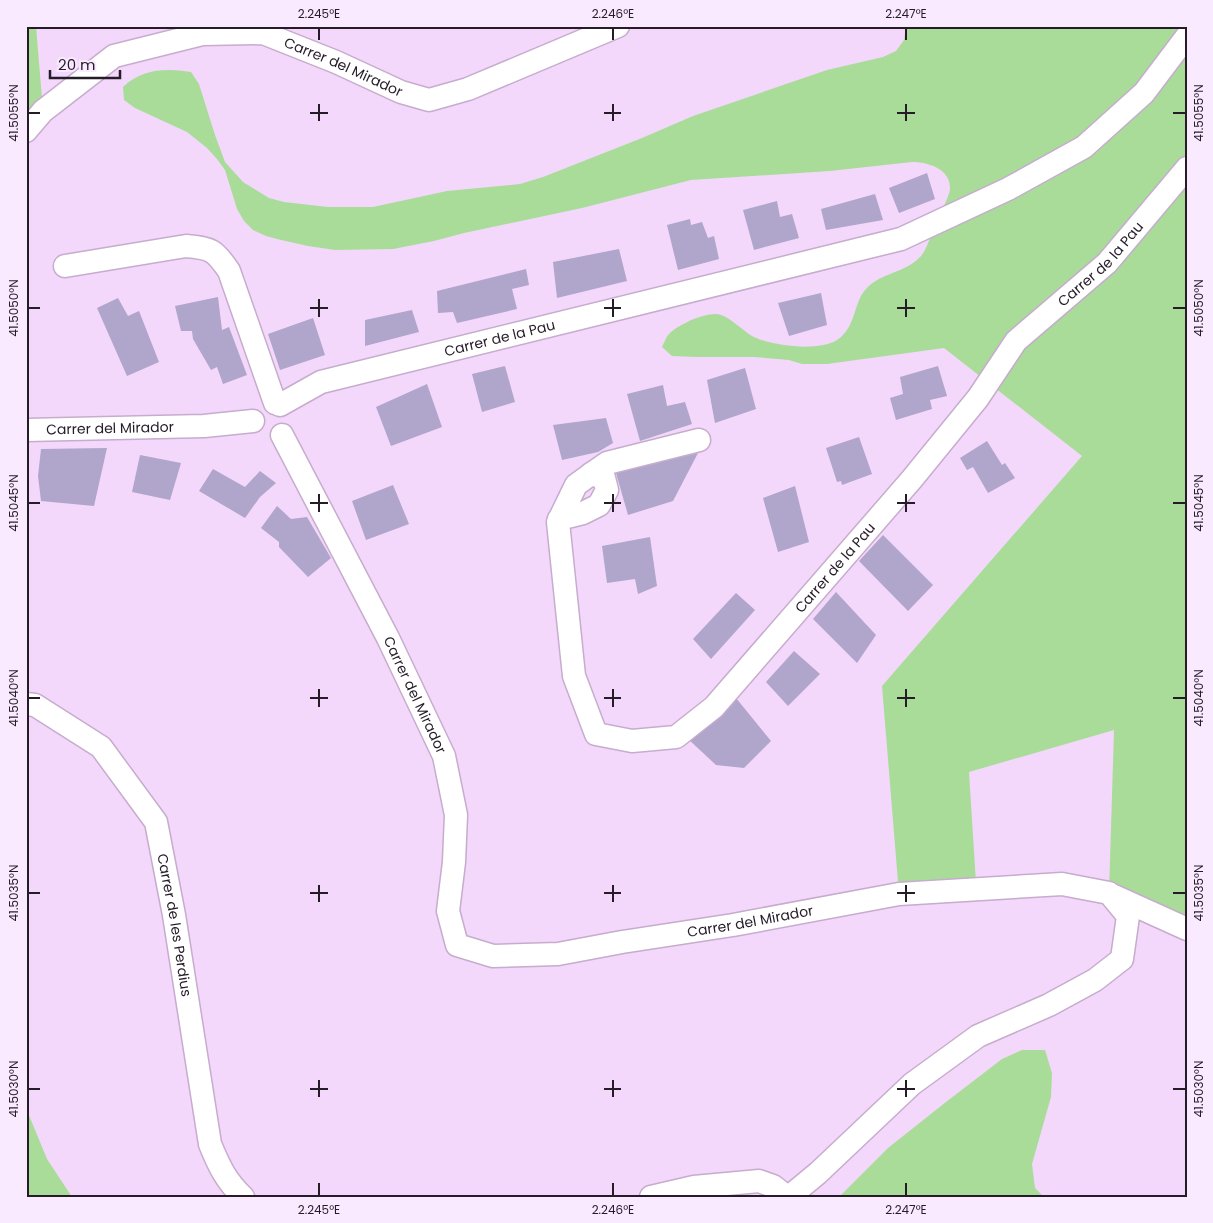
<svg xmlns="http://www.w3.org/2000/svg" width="1213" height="1223" font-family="Poppins,sans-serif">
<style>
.green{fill:#a9dc99}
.building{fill:#b0a5ca}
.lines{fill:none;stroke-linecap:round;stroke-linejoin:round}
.street-casing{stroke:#c6accd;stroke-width:25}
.street{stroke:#fff;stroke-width:22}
.ticks{fill:none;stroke:#251c28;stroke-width:2}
.labels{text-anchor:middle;stroke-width:4;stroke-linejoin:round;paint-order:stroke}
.street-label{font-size:14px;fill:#251c28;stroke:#faeaff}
.neatline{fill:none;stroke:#251c28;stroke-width:2}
.ticks-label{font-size:12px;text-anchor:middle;fill:#251c28}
</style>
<rect width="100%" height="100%" fill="#f3d8fb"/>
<g class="green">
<path d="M26,26h10l7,85 -17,20z"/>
<path d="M906,26h281v900l-78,-33 5,-163 -145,42 7,111 -77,11 -17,-208 200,-230 -138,-108 -117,16h-25l-13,-4 -35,-3h-57l-25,-1 -10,-9c2,-4 4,-10 7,-13 8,-9 40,-24 52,-19 10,3 21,15 31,21 19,10 66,16 85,4 20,-13 16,-39 30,-52 14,-15 37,-15 52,-30 8,-7 12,-24 16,-34 4,-9 14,-26 15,-35 1,-20 -22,-27 -38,-27l-82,9 -139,9 -109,28 -118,25 -30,8 -41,8 -58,1 -27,-4 -27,-6 -15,-4 -13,-6 -9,-9 -7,-12 -12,-39 -8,-11 -10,-11 -20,-16 -52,-24 -11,-8 -1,-13c19,-18 42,-19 68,-15l8,12 16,51 10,27 18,20 26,16 15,4 44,5h45l74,-16 73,-7 23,-7 99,-39 51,-22 134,-46 56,-13 13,-6 8,-11z"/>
<path d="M1022,1050h23l7,23 -1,24 -19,67 3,24 9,9h-205l49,-49 58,-46 56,-43z"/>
<path d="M26,1108l21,51 25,38h-46z"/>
</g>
<g class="building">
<path d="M927,173l8,26 -36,14 -10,-25z"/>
<path d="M875,194l8,26 -57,10 -5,-21z"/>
<path d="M777,201l3,16 12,-3 7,24 -45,12 -11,-40z"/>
<path d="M690,219l1,6 11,-3 6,16 6,-2 5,23 -41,11 -11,-45z"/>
<path d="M619,249l8,32 -70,17 -4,-36z"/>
<path d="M526,269l3,16 -17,4 5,20 -60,14 -4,-11 -15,1 -1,-22z"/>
<path d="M821,293l6,32 -38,11 -11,-33z"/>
<path d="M218,297l4,33 7,-3 18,48 -24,9 -6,-17 -6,3 -18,-31 -1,-8h-11l-6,-25z"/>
<path d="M118,298l10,18 11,-5 20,51 -32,14 -30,-68z"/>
<path d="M412,310l7,22 -54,14v-26z"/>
<path d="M313,318l12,37 -45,15 -12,-36z"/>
<path d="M505,366l10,36 -33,10 -10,-38z"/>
<path d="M938,366l9,30 -17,4 2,9 -36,11 -6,-22 13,-4 -3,-17z"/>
<path d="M745,368l11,41 -41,14 -8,-43z"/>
<path d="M427,384l15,43 -51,19 -15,-39z"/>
<path d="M663,385l4,21 18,-4 7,22 -52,17 -13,-47z"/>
<path d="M606,418l7,25 -15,9 -36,8 -9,-35z"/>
<path d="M859,437l13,37 -30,11 -1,-4 -4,1 -11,-34z"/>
<path d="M987,441l15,24 3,-2 10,15 -27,15 -15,-26 -6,3 -7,-12z"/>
<path d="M107,448l-13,58 -53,-5 -3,-25 3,-27z"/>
<path d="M698,453l-25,48 -45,14 -12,-42z"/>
<path d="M140,455l41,8 -11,37 -38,-8z"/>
<path d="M213,469l32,18 15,-16 16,12 -16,14 -15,21 -46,-27z"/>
<path d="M393,485l16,39 -43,16 -14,-39z"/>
<path d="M795,486l14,56 -31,10 -15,-54z"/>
<path d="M277,506l14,13 16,-2 24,41 -23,19 -29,-30v-5l-18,-14z"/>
<path d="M883,535l50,50 -25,26 -49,-50z"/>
<path d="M650,537l7,49 -19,8 -3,-15 -28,4 -5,-37z"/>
<path d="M836,592l40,43 -19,28 -44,-44z"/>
<path d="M736,593l19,17 -44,49 -18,-20z"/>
<path d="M794,651l26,23 -32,32 -22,-24z"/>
<path d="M736,698l35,43 -27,27 -28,-3 -29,-27z"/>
</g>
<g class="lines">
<g class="street-casing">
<g id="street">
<path id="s1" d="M26,131l17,-20 71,-55 88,-22 61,-1 73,29 65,30 28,8 39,-11 150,-63"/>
<path d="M65,266l121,-20c25,2 29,4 43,25l46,132"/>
<path id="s2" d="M280,405l41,-23 580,-143 107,-50 76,-42 60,-54 43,-57"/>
<path id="s3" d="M26,430l178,-4 49,-5"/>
<path id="s4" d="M282,435l106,203 56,118 12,59 -2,47 -6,49 9,34 36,11 65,-2 64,-12 111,-17 166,-31 163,-10 47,9 19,23 -6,43 -27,21 -46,25 -71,31 -66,48 -94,89 -29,24"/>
<path d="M591,474l16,-11 92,-23"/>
<path id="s5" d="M559,519l24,-6 16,-8 8,-15 -3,-12 -13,-4 -15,11 -18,37 16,154 22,58 36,7 44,-4 38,-30 198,-228 66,-81 38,-57 91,-78 80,-95"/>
<path id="s6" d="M26,704l9,1 66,42 55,75 18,93 36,229c9,22 16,37 33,53"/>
<path d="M1114,896l73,33"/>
<path d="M651,1197l43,-10 65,-6 14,5 14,11"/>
</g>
</g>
<use href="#street" class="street"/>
</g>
<path class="ticks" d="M319,28v12M613,28v12M906,28v12M319,104v17M613,104v17M906,104v17M28,113h12M310,113h18M604,113h17M897,113h18M1173,113h13M319,299v18M613,299v18M906,299v18M28,308h12M310,308h18M604,308h17M897,308h18M1173,308h13M319,494v18M613,494v18M906,494v18M28,503h12M310,503h18M604,503h17M897,503h18M1173,503h13M319,689v18M613,689v18M906,689v18M28,698h12M310,698h18M604,698h17M897,698h18M1173,698h13M319,885v17M613,885v17M906,885v17M28,893h12M310,893h18M604,893h17M897,893h18M1173,893h13M319,1080v17M613,1080v17M906,1080v17M28,1089h12M310,1089h18M604,1089h17M897,1089h18M1173,1089h13M319,1183v13M613,1183v13M906,1183v13"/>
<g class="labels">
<g class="street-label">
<text dy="5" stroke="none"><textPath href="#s1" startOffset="355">Carrer del Mirador</textPath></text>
<text dy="5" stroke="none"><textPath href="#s5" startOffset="1081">Carrer de la Pau</textPath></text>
<text dy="5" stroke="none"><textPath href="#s2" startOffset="231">Carrer de la Pau</textPath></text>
<text dy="5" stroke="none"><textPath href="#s3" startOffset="84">Carrer del Mirador</textPath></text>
<text dy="5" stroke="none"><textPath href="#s5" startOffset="676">Carrer de la Pau</textPath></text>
<text dy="5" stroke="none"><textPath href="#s4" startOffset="292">Carrer del Mirador</textPath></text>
<text dy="5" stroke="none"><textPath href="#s4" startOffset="849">Carrer del Mirador</textPath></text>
<text dy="5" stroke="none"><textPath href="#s6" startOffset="285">Carrer de les Perdius</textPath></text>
</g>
</g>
<rect width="1213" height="1223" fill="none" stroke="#faeaff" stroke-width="55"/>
<path d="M50 70v8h70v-8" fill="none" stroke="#251c28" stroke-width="2.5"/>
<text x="58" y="70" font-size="15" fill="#251c28" stroke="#faeaff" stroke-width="4" paint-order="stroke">20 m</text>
<rect x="28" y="28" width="1158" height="1168" class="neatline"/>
<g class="ticks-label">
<text x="319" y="18">2.245°E</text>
<text x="613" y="18">2.246°E</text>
<text x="906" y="18">2.247°E</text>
<text transform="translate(14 113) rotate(-90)" y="4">41.5055°N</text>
<text transform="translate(1199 113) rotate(-90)" y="4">41.5055°N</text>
<text transform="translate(14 308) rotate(-90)" y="4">41.5050°N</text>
<text transform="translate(1199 308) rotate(-90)" y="4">41.5050°N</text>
<text transform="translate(14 503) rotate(-90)" y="4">41.5045°N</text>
<text transform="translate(1199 503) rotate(-90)" y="4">41.5045°N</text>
<text transform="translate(14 698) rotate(-90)" y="4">41.5040°N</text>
<text transform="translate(1199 698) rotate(-90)" y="4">41.5040°N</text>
<text transform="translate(14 893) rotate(-90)" y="4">41.5035°N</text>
<text transform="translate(1199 893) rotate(-90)" y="4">41.5035°N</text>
<text transform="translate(14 1089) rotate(-90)" y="4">41.5030°N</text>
<text transform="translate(1199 1089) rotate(-90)" y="4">41.5030°N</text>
<text x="319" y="1214">2.245°E</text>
<text x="613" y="1214">2.246°E</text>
<text x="906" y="1214">2.247°E</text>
</g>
</svg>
